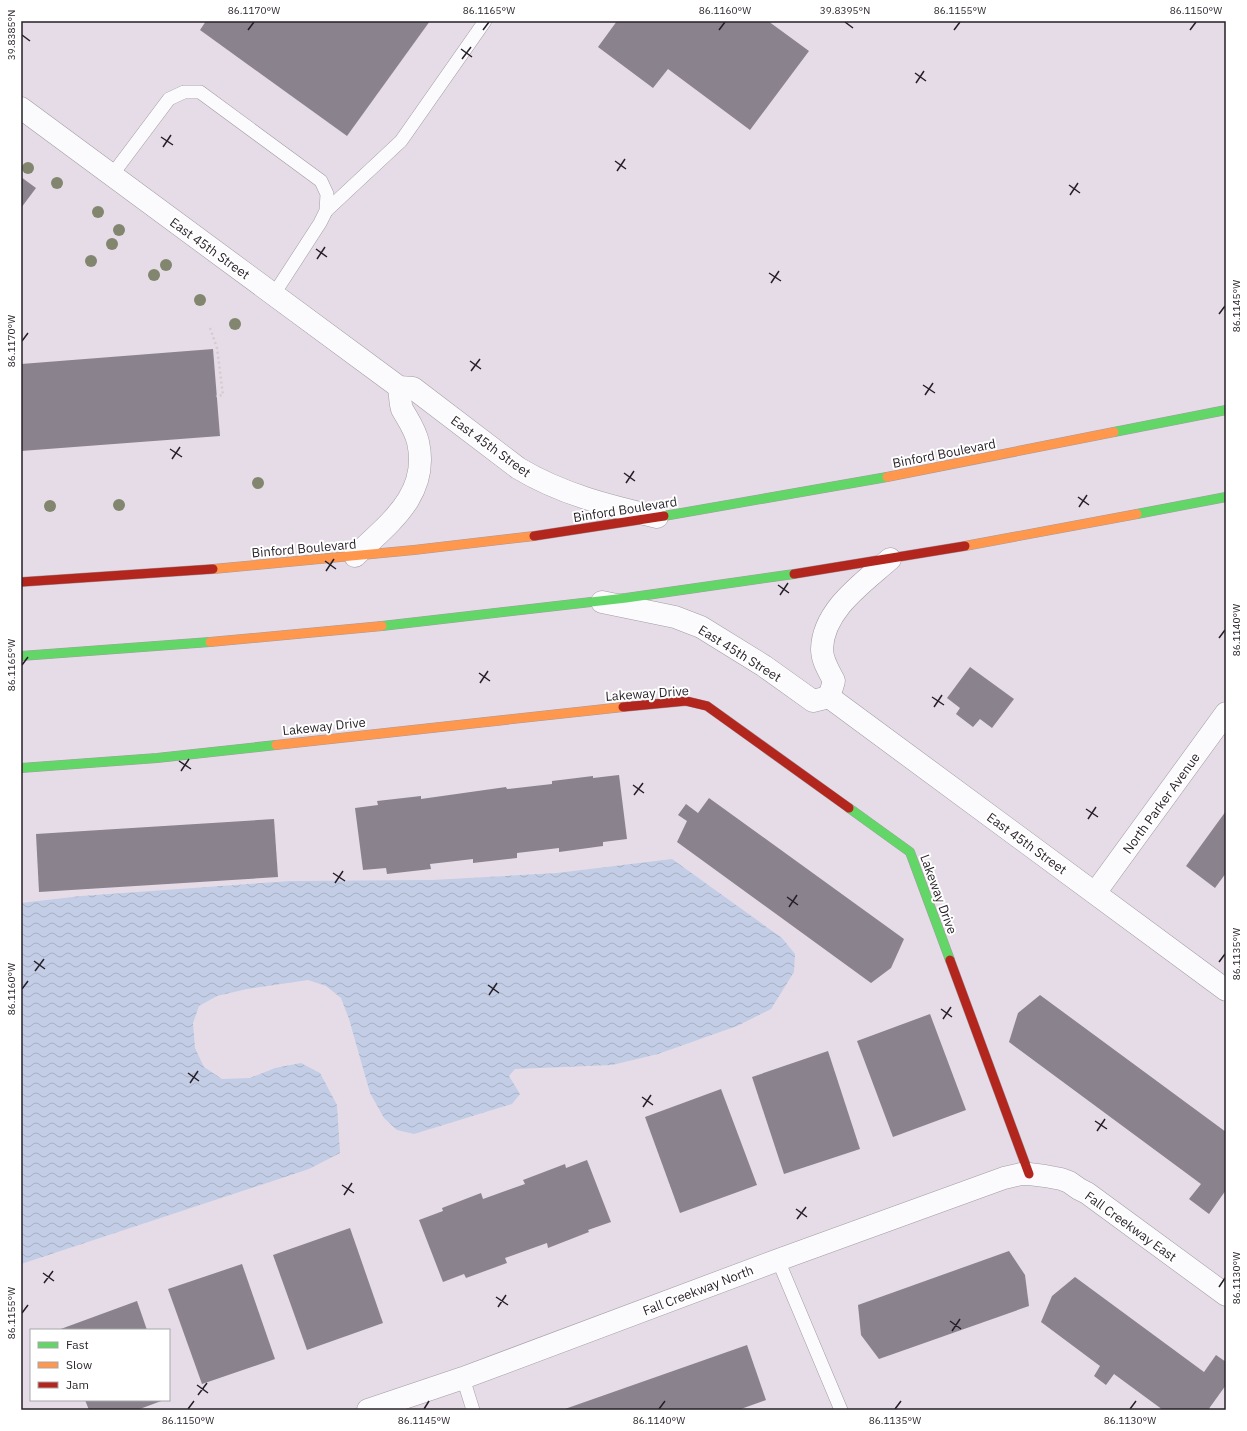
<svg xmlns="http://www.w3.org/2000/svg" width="1247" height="1431" font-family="'IBM Plex Sans',sans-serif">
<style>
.water{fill:url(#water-waves)}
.building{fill:#8a828d}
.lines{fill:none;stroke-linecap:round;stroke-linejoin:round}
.lane-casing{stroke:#a29ba3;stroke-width:14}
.street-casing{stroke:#a29ba3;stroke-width:23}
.fast-casing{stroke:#a29ba3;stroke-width:10}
.slow-casing{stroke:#a29ba3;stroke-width:10}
.jam-casing{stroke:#a29ba3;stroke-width:10}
.path{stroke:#cfcdcf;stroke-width:2.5;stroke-dasharray:2 3;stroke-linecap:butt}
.lane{stroke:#fbfafc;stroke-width:13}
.street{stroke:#fbfafc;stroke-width:22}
.fast{stroke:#63d668;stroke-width:9}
.slow{stroke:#ff974d;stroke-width:9}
.jam{stroke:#b3261e;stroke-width:9}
.tree{fill:#82866e}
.ticks{fill:none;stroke:#261f27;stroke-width:1.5}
.labels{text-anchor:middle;stroke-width:4;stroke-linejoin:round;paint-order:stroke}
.street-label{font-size:13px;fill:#261f27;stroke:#fff}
.neatline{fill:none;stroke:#261f27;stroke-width:1.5}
.ticks-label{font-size:10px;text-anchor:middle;fill:#261f27}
</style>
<defs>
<pattern id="water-waves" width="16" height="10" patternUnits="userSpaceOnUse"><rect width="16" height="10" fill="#c3cde5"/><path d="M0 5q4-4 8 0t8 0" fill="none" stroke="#a7b0c4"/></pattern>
</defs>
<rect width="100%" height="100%" fill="#e6dce8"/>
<path class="water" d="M672,859l110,79 13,16 -1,18 -23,37 -34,17 -79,28 -46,11 -97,4 -6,7 11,18 -8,10 -98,30 -17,-4 -13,-12 -14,-25 -21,-74 -8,-21 -15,-12 -18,-6 -61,9 -30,7 -18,10 -6,17 2,25 9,19 18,12 28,-1 25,-10 26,-5 19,10 17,32 3,48 -31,16 -288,95v-361l60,-7 209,-15 142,-1 125,-7z"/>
<g class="building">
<path d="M206,21h224l-83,115 -147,-106z"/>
<path d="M617,21h151l41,30 -59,79 -82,-61 -15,19 -55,-41z"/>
<path d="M21,177l15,11 -15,20z"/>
<path d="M213,349l7,87 -199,15v-87z"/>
<path d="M970,667l44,32 -22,29 -12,-9 -7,8 -17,-13 4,-6 -13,-10z"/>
<path d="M619,775l8,64 -24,3v4l-44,6v-4l-42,5v5l-44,5v-4l-43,5 1,5 -44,5 -1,-6 -23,2 -8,-62 23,-3 -1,-4 44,-5v3l85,-12 1,2 45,-5v-3l41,-5v2z"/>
<path d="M709,798l195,141 -13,29 -20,15 -194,-141 10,-21 -9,-6 8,-11 12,9z"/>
<path d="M1226,811v62l-11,15 -29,-22z"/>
<path d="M274,819l4,58 -239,15 -3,-58z"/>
<path d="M1040,995l186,137v58l-17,24 -20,-15 12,-15 -192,-142 9,-29z"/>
<path d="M930,1014l36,96 -73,27 -36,-96z"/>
<path d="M828,1051l32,98 -76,25 -32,-97z"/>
<path d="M721,1089l36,96 -77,28 -35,-96z"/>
<path d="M587,1160l24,62 -23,8 1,2 -41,16 -1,-5 -42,15 2,5 -41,15 -2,-4 -21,8 -24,-62 24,-9 -1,-3 39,-15 2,6 42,-15 -2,-4 42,-16 1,4z"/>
<path d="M350,1228l33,95 -76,27 -34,-95z"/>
<path d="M1009,1251l16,24 4,31 -150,53 -18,-24 -3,-30z"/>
<path d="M242,1264l33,95 -73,25 -34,-95z"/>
<path d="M1075,1277l129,95 12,-17 10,7v23l-18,25h-45l-49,-36 -8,11 -12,-9 6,-10 -59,-44 11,-26z"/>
<path d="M137,1301l10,29h-89z"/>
<path d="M747,1345l19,55 -28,10h-176z"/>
<path d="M85,1400h79l-27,10h-48z"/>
</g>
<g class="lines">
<g class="lane-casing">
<g id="lane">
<path d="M112,175l57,-76 15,-7h16l121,89 6,13 -1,17 -6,12 -46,71"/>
<path d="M326,211l75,-70 84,-120"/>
<path d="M778,1260l63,150"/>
<path d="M463,1378l10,32"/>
</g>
</g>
<g class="street-casing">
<g id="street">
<path d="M21,108l378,279 14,1 105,80c43,26 91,38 139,49"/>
<path d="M355,556c33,-32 75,-61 63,-114 -3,-13 -10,-22 -16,-33 -2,-6 -2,-15 -3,-22"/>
<path d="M602,602l73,15 26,10 63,39 49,35 16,-4"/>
<path d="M829,697l397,293"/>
<path d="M829,697l5,-16c-5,-10 -12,-20 -12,-32 1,-39 41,-66 68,-90"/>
<path d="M1095,893l131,-180"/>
<path d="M368,1410l95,-32 315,-118 226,-82 17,-4h8l16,2 16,3 8,3 10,7 8,4 139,102"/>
</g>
</g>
<g class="fast-casing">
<g id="fast">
<path d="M1114,432l112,-22"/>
<path d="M1137,514l89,-17"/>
<path d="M664,516l223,-39"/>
<path d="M382,626l244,-28 168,-24"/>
<path d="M21,656l189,-14"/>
<path d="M21,768l136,-10 119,-13"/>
<path d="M849,808l61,44 40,108"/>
</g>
</g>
<g class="slow-casing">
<g id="slow">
<path d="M887,477l227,-45"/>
<path d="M965,546l172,-32"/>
<path d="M213,569l201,-19 120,-14"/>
<path d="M210,642l172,-16"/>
<path d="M276,745l347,-38"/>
</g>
</g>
<g class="jam-casing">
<g id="jam">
<path d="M534,536l130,-20"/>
<path d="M794,574l171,-28"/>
<path d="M21,582l192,-13"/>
<path d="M623,707l63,-6 21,5 142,102"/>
<path d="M950,960l79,214"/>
</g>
</g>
<path class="path" d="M210,328l7,20 6,47 -7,1"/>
<use href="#lane" class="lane"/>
<use href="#street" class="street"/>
<use href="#fast" class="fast"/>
<use href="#slow" class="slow"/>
<use href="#jam" class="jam"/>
</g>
<g class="tree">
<circle cx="28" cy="168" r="6"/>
<circle cx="57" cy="183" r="6"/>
<circle cx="98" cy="212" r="6"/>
<circle cx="119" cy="230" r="6"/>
<circle cx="112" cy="244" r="6"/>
<circle cx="91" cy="261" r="6"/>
<circle cx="166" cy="265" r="6"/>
<circle cx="154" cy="275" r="6"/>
<circle cx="200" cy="300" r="6"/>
<circle cx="235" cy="324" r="6"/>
<circle cx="258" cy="483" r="6"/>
<circle cx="119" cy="505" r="6"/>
<circle cx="50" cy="506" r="6"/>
</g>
<path class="ticks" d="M845,22l8,6M248,30l6,-8M483,30l6,-8M719,30l6,-8M954,30l6,-8M1190,30l6,-8M22,35l8,6M461,49l11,8M462,59l9,-12M915,73l11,8M916,83l8,-12M161,137l12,8M163,147l8,-12M615,161l11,8M617,171l8,-12M1069,185l11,8M1070,195l8,-12M316,249l11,8M317,259l8,-12M769,273l12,8M771,283l8,-12M1219,314l6,-8M22,341l6,-8M470,361l11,8M471,371l9,-12M923,385l12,8M925,395l8,-12M170,449l12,8M172,459l8,-12M624,473l11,8M626,483l8,-12M1078,497l11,8M1079,507l8,-12M325,561l11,8M326,571l8,-12M778,585l11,8M780,595l8,-12M1219,638l6,-8M22,665l6,-8M479,673l11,8M480,683l8,-12M932,697l12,8M934,707l8,-12M179,761l12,8M181,771l8,-12M633,785l11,8M634,795l9,-12M1086,809l12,8M1088,819l8,-12M333,873l12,8M335,883l8,-12M787,897l11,8M789,907l8,-12M34,961l11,8M1219,962l6,-8M35,971l9,-12M488,985l11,8M22,989l6,-8M489,995l8,-12M941,1009l11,8M943,1019l8,-12M188,1073l11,8M190,1083l8,-12M642,1097l11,8M643,1107l8,-12M1095,1121l12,8M1097,1131l8,-12M342,1185l12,8M344,1195l8,-12M796,1209l11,8M797,1219l9,-12M43,1273l11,8M44,1283l9,-12M1219,1287l6,-9M496,1297l12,8M498,1307l8,-12M22,1313l6,-8M950,1321l11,8M952,1331l8,-12M197,1385l11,8M198,1395l9,-12M188,1409l6,-8M424,1409l5,-8M659,1409l6,-8M895,1409l6,-8M1130,1409l6,-8"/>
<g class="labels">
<g class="street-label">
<text transform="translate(210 248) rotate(36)" y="5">East 45th Street</text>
<text transform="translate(491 446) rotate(36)" y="5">East 45th Street</text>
<text transform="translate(944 453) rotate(-11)" y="5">Binford Boulevard</text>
<text transform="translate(625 509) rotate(-9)" y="5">Binford Boulevard</text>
<text transform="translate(304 548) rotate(-5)" y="5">Binford Boulevard</text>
<text transform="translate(740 653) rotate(32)" y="5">East 45th Street</text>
<text transform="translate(647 693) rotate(-4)" y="5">Lakeway Drive</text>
<text transform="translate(324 726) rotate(-6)" y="5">Lakeway Drive</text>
<text transform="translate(1161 803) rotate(-54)" y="5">North Parker Avenue</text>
<text transform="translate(1027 843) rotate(36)" y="5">East 45th Street</text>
<text transform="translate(939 894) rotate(70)" y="5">Lakeway Drive</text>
<text transform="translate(1131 1226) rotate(36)" y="5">Fall Creekway East</text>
<text transform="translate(698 1290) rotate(-21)" y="5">Fall Creekway North</text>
</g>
</g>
<rect width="1247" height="1431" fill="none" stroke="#ffffff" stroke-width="44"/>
<rect x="30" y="1329" width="140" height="72" fill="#ffffff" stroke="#a8a5a9"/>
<rect x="38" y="1342" width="20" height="6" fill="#63d668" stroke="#a8a5a9"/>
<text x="66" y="1349" font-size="12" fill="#261f27">Fast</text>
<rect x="38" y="1362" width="20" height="6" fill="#ff974d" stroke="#a8a5a9"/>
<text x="66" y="1369" font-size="12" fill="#261f27">Slow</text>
<rect x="38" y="1382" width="20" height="6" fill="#b3261e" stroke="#a8a5a9"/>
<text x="66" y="1389" font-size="12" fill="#261f27">Jam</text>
<rect x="22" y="22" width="1203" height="1387" class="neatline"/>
<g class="ticks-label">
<text x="254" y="14">86.1170°W</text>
<text x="489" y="14">86.1165°W</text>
<text x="725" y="14">86.1160°W</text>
<text x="845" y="14">39.8395°N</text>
<text x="960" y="14">86.1155°W</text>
<text x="1196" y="14">86.1150°W</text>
<text transform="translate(11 35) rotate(-90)" y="4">39.8385°N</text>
<text transform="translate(1236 306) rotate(-90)" y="4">86.1145°W</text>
<text transform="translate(11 341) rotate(-90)" y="4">86.1170°W</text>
<text transform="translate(1236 630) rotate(-90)" y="4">86.1140°W</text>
<text transform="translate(11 665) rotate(-90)" y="4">86.1165°W</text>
<text transform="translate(1236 954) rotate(-90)" y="4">86.1135°W</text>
<text transform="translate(11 989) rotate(-90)" y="4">86.1160°W</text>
<text transform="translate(1236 1278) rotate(-90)" y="4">86.1130°W</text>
<text transform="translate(11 1313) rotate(-90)" y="4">86.1155°W</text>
<text x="188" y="1424">86.1150°W</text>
<text x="424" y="1424">86.1145°W</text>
<text x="659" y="1424">86.1140°W</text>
<text x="895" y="1424">86.1135°W</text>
<text x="1130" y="1424">86.1130°W</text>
</g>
</svg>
